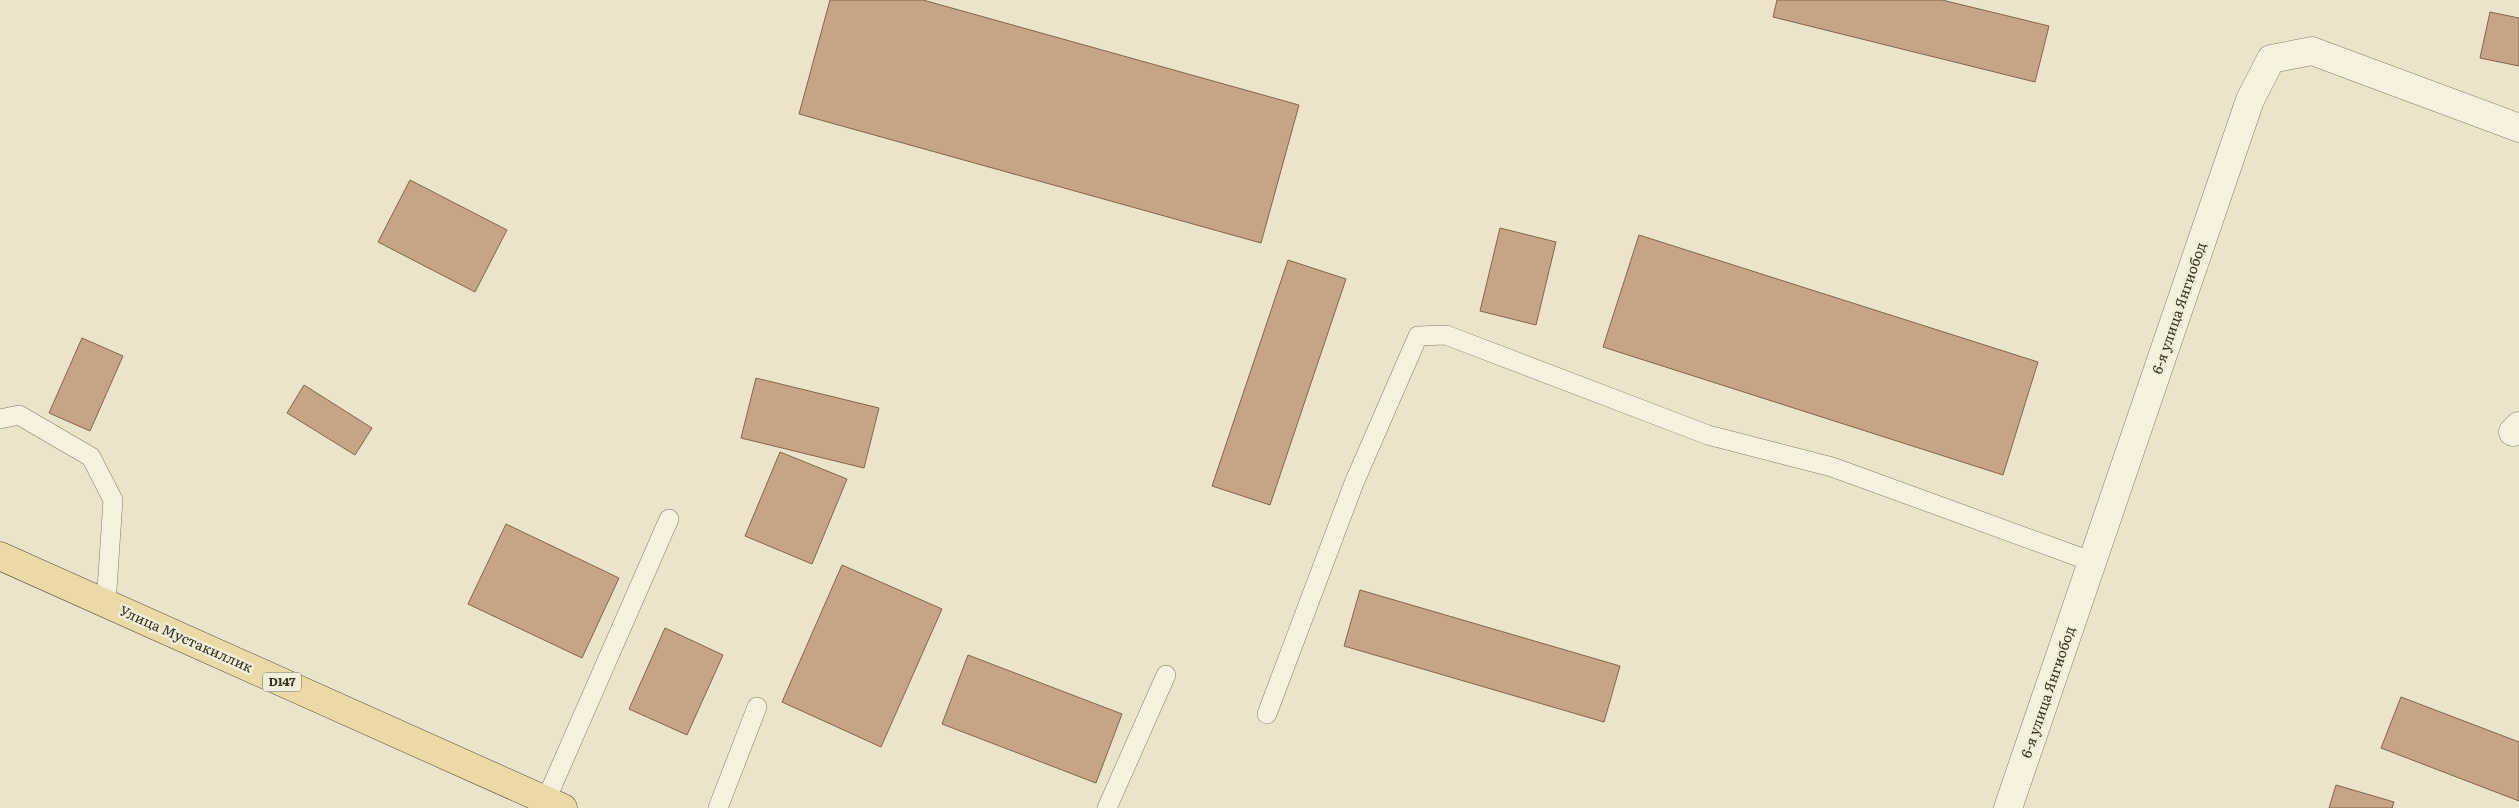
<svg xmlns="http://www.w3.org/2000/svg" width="2519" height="808" font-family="Literata,serif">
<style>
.building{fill:#c5a585;stroke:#836549}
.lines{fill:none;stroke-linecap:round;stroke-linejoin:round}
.service-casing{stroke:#867861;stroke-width:20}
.minor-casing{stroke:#867861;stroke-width:29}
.primary-casing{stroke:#554634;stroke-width:29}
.service{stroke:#f6f1de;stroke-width:19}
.minor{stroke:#f6f1de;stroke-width:28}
.primary{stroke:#e9daa8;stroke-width:28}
.labels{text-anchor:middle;stroke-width:5;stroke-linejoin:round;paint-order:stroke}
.shield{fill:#f3eeda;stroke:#71685a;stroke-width:1}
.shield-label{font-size:12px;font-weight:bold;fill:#392f23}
.street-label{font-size:14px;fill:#392f23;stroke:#f3eeda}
</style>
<rect width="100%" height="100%" fill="#ebe4cb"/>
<g class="building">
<path d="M830,0h93l376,105 -38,138 -462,-129z"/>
<path d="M1777,0h165l107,26 -14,56 -262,-65z"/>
<path d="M2490,12l29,6v48l-39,-8z"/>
<path d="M410,180l97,50 -32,62 -97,-50z"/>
<path d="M1500,228l56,14 -20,83 -56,-14z"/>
<path d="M1639,235l399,127 -35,113 -400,-128z"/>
<path d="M1288,260l58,19 -76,226 -58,-19z"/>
<path d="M82,338l41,18 -33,75 -41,-18z"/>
<path d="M756,378l123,30 -15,60 -123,-30z"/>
<path d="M304,385l68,43 -17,27 -68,-42z"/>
<path d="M780,452l67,27 -35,85 -67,-28z"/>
<path d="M506,524l113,54 -37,80 -114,-54z"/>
<path d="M842,565l100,44 -61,138 -99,-45z"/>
<path d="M1360,590l260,76 -16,56 -260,-76z"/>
<path d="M665,628l58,27 -36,80 -58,-26z"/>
<path d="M968,655l154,59 -26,69 -154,-59z"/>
<path d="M2401,697l118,45v59l-138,-53z"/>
<path d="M2336,785l58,17 -2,6h-63z"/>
</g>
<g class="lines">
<g class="service-casing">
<g id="service">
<path d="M0,419l19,-4 72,42 22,43 -7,104"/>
<path d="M1267,714l87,-231 64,-147 28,-1 262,100 124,32 261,95"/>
<path d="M546,800l123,-281"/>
<path d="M718,808l39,-101"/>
<path d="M1107,808l59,-133"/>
</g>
</g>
<g class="minor-casing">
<g id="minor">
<path d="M2513,432l6,-6"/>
<path d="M2008,808l242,-708 21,-41 41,-8 207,77"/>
</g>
</g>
<g class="primary-casing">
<path id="primary" d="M0,556l563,252"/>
</g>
<use href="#service" class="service"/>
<use href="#minor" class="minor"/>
<use href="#primary" class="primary"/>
</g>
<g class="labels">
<rect class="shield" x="263" y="672.5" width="38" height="19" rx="4"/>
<g class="shield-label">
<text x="282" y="686">D147</text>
</g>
<g class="street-label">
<text transform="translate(2179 308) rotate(-71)" y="5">6-я улица Янгиобод</text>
<text transform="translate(186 639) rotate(24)" y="5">Улица Мустакиллик</text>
<text transform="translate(2048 692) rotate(-71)" y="5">6-я улица Янгиобод</text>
</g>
</g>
</svg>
